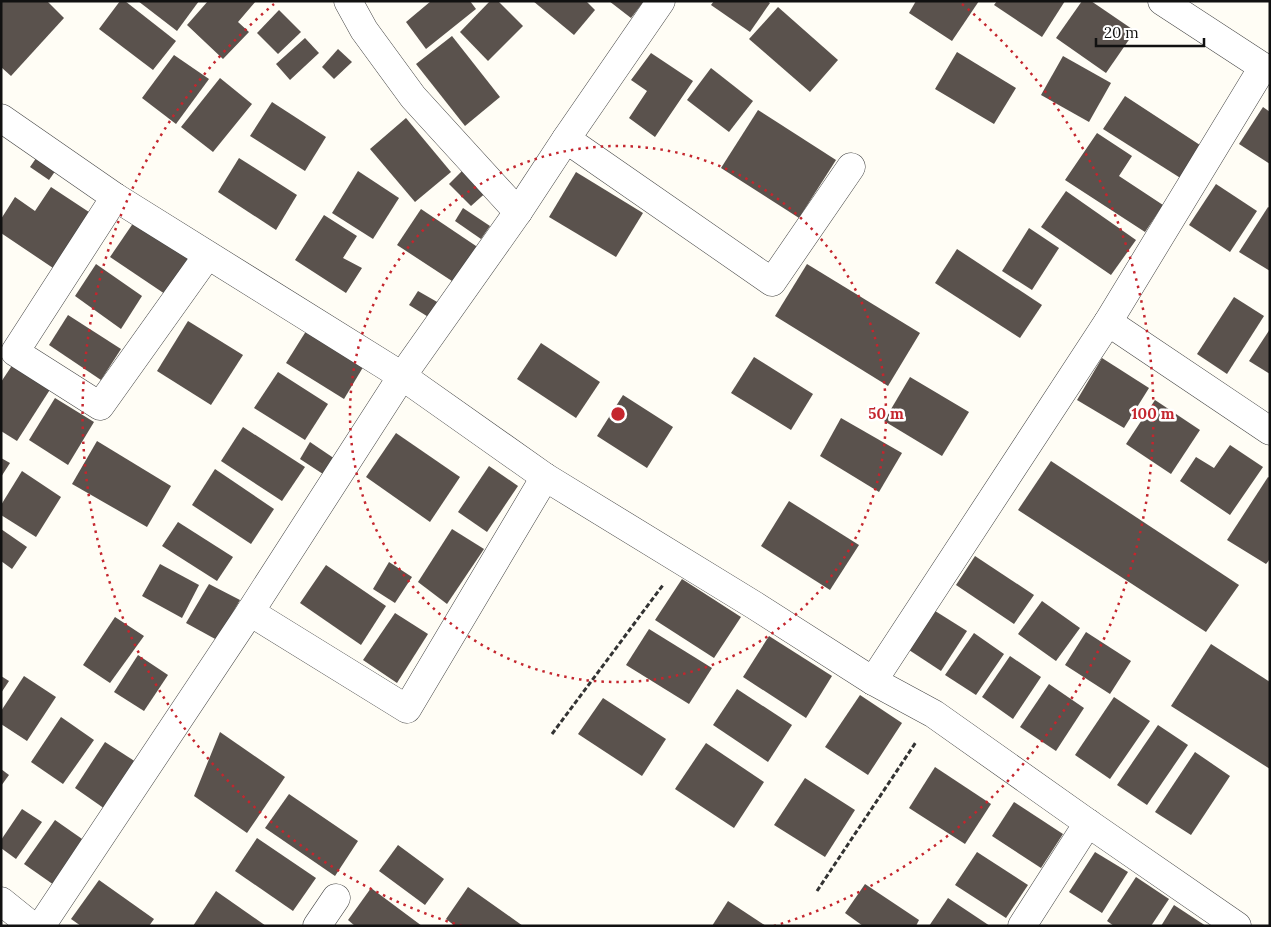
<svg xmlns="http://www.w3.org/2000/svg" width="1271" height="927" font-family="Lora,serif">
<style>
.building{fill:#5a524d}
.lines{fill:none;stroke-linecap:round;stroke-linejoin:round}
.minor-casing{stroke:#444;stroke-width:29}
.path{stroke:#333;stroke-width:3;stroke-dasharray:5 2.5;stroke-linecap:butt}
.minor{stroke:#fff;stroke-width:28}
.ring{fill:none;stroke:#c4262e;stroke-width:2.5;stroke-dasharray:2.5 5}
.centre{fill:#c4262e;stroke:#fff;stroke-width:2.5}
.ring-label{font-size:15px;text-anchor:middle;font-weight:bold;fill:#c4262e;stroke:#fff;stroke-width:5;stroke-linejoin:round;paint-order:stroke}
</style>
<rect width="100%" height="100%" fill="#fffdf5"/>
<g class="building">
<path d="M1,1h46l17,17 -53,58 -10,-9z"/>
<path d="M120,1h5l51,40 -23,29 -54,-41z"/>
<path d="M138,1h61l-22,30z"/>
<path d="M208,1h48l-18,21 11,10 -26,27 -36,-34z"/>
<path d="M431,1h39l6,8 -50,40 -20,-27z"/>
<path d="M490,1h8l25,25 -35,35 -28,-29z"/>
<path d="M533,1h53l9,9 -21,25z"/>
<path d="M609,1h35l-13,17z"/>
<path d="M714,1h53l3,2 -20,29 -39,-27z"/>
<path d="M916,1h63l-27,40 -43,-28z"/>
<path d="M997,1h68l-23,36 -48,-32z"/>
<path d="M1082,1h9l44,30 -29,42 -50,-35z"/>
<path d="M778,7l60,53 -28,32 -61,-53z"/>
<path d="M279,10l22,22 -23,22 -21,-21z"/>
<path d="M452,36l48,61 -35,29 -49,-62z"/>
<path d="M305,38l14,15 -29,27 -14,-16z"/>
<path d="M338,49l14,13 -18,17 -12,-12z"/>
<path d="M957,52l59,36 -22,36 -59,-35z"/>
<path d="M651,53l42,28 -38,56 -26,-19 18,-27 -16,-11z"/>
<path d="M174,55l35,24 -33,45 -34,-26z"/>
<path d="M1063,56l48,27 -22,39 -48,-27z"/>
<path d="M711,68l42,33 -24,31 -42,-32z"/>
<path d="M220,78l32,26 -39,48 -32,-25z"/>
<path d="M1125,96l78,51 -21,32 -79,-50z"/>
<path d="M272,102l54,35 -21,34 -55,-35z"/>
<path d="M1263,107l7,5v52l-31,-20z"/>
<path d="M758,110l78,50 -37,58 -78,-50z"/>
<path d="M406,118l45,54 -36,30 -45,-53z"/>
<path d="M1097,133l35,23 -13,20 44,29 -18,27 -80,-52z"/>
<path d="M43,148l20,12 -14,20 -19,-13z"/>
<path d="M239,158l58,37 -21,35 -58,-38z"/>
<path d="M467,166l23,23 -19,17 -22,-22z"/>
<path d="M358,171l41,27 -26,41 -41,-26z"/>
<path d="M576,172l67,41 -27,44 -67,-40z"/>
<path d="M1216,184l41,27 -27,41 -41,-27z"/>
<path d="M51,187l41,27 -36,56 -55,-37v-14l14,-22 20,14z"/>
<path d="M1066,191l70,49 -25,35 -70,-48z"/>
<path d="M1268,207l2,1v63l-31,-19z"/>
<path d="M463,208l27,18 -9,13 -26,-18z"/>
<path d="M421,209l58,39 -24,35 -58,-38z"/>
<path d="M324,215l33,21 -14,22 19,10 -16,25 -51,-33z"/>
<path d="M138,216l55,38 -28,40 -55,-37z"/>
<path d="M1029,228l30,20 -27,42 -30,-19z"/>
<path d="M957,249l85,56 -22,33 -85,-55z"/>
<path d="M96,264l46,32 -21,33 -46,-33z"/>
<path d="M807,264l113,69 -32,53 -113,-70z"/>
<path d="M418,291l21,12 -9,15 -21,-13z"/>
<path d="M1234,297l30,19 -37,58 -30,-20z"/>
<path d="M68,315l53,34 -20,31 -52,-35z"/>
<path d="M188,321l55,34 -32,50 -54,-34z"/>
<path d="M308,328l57,36 -21,35 -58,-36z"/>
<path d="M1270,329v45l-21,-13z"/>
<path d="M541,343l59,39 -24,36 -59,-39z"/>
<path d="M754,357l59,37 -22,36 -60,-37z"/>
<path d="M1102,358l47,30 -25,40 -47,-28z"/>
<path d="M13,364l38,24 -34,53 -16,-10v-49z"/>
<path d="M278,372l50,32 -23,36 -51,-32z"/>
<path d="M910,377l59,35 -27,44 -58,-35z"/>
<path d="M623,395l50,32 -26,41 -50,-32z"/>
<path d="M55,398l39,24 -26,43 -39,-25z"/>
<path d="M1155,400l45,30 -29,44 -45,-30z"/>
<path d="M841,418l61,35 -23,39 -59,-36z"/>
<path d="M243,427l62,40 -23,34 -61,-40z"/>
<path d="M396,433l64,44 -30,45 -64,-45z"/>
<path d="M97,441l74,45 -24,41 -75,-43z"/>
<path d="M310,442l28,19 -12,15 -26,-17z"/>
<path d="M1230,445l33,22 -33,48 -50,-34 16,-24 18,11z"/>
<path d="M1,458l9,5 -9,14z"/>
<path d="M1051,461l188,124 -33,47 -188,-122z"/>
<path d="M489,466l29,20 -31,46 -29,-20z"/>
<path d="M215,469l59,40 -23,35 -59,-39z"/>
<path d="M22,471l39,26 -25,40 -35,-22v-10z"/>
<path d="M1268,477l2,1v81l-4,5 -39,-24z"/>
<path d="M789,501l70,44 -29,45 -69,-44z"/>
<path d="M178,522l55,35 -16,24 -55,-35z"/>
<path d="M1,529l26,18 -15,22 -11,-8z"/>
<path d="M452,529l32,20 -37,55 -29,-22z"/>
<path d="M975,556l59,39 -20,29 -58,-39z"/>
<path d="M389,562l23,15 -17,26 -22,-14z"/>
<path d="M160,564l39,21 -17,33 -40,-22z"/>
<path d="M326,565l60,41 -25,39 -61,-42z"/>
<path d="M682,579l59,38 -27,41 -59,-38z"/>
<path d="M209,584l31,16 -23,40 -31,-17z"/>
<path d="M1042,601l38,27 -24,33 -38,-27z"/>
<path d="M932,609l35,22 -26,40 -35,-23z"/>
<path d="M395,613l33,21 -31,49 -34,-23z"/>
<path d="M115,617l29,19 -34,47 -27,-18z"/>
<path d="M649,629l63,39 -23,36 -63,-39z"/>
<path d="M1086,632l45,29 -21,33 -45,-29z"/>
<path d="M974,633l30,21 -28,41 -31,-20z"/>
<path d="M769,636l63,40 -26,42 -63,-41z"/>
<path d="M1211,644l59,38v87l-99,-63z"/>
<path d="M138,655l30,20 -24,36 -30,-19z"/>
<path d="M1010,656l31,21 -28,42 -31,-22z"/>
<path d="M1,676l8,5 -8,12z"/>
<path d="M24,676l32,21 -29,44 -26,-17v-13z"/>
<path d="M1049,684l35,24 -28,43 -36,-24z"/>
<path d="M737,689l55,36 -24,37 -55,-37z"/>
<path d="M860,695l42,28 -34,52 -43,-28z"/>
<path d="M1114,697l36,24 -40,58 -35,-24z"/>
<path d="M603,698l63,41 -24,37 -64,-42z"/>
<path d="M61,717l33,23 -31,44 -32,-22z"/>
<path d="M1158,725l30,20 -41,60 -30,-20z"/>
<path d="M220,732l65,45 -38,56 -53,-37z"/>
<path d="M105,742l31,20 -31,47 -30,-21z"/>
<path d="M706,743l58,39 -30,46 -59,-39z"/>
<path d="M1195,752l35,24 -39,59 -36,-23z"/>
<path d="M935,767l56,37 -26,40 -56,-36z"/>
<path d="M1,769l8,6 -8,11z"/>
<path d="M805,778l50,32 -30,47 -51,-32z"/>
<path d="M289,794l69,47 -23,35 -70,-48z"/>
<path d="M1014,802l49,32 -22,34 -49,-32z"/>
<path d="M22,809l20,13 -26,37 -15,-11v-8z"/>
<path d="M55,820l30,21 -31,44 -30,-21z"/>
<path d="M257,838l59,40 -23,33 -58,-40z"/>
<path d="M398,845l46,34 -19,26 -46,-34z"/>
<path d="M977,852l51,33 -22,33 -51,-33z"/>
<path d="M1095,852l33,20 -26,41 -33,-21z"/>
<path d="M1136,877l33,22 -18,27h-37l-7,-5z"/>
<path d="M99,880l55,39 -5,7h-68l-10,-7z"/>
<path d="M865,884l54,36 -3,6h-53l-18,-13z"/>
<path d="M468,887l55,39h-68l-9,-7z"/>
<path d="M371,888l51,38h-67l-7,-6z"/>
<path d="M216,891l50,35h-73z"/>
<path d="M948,898l42,28h-61z"/>
<path d="M728,901l38,25h-54z"/>
<path d="M1174,905l32,21h-45z"/>
</g>
<g class="lines">
<g class="minor-casing">
<g id="minor">
<path d="M348,1l16,29 49,67 105,115"/>
<path d="M661,1l-95,138 -48,73 -116,164 143,101 209,128 119,76 61,33 154,109 149,103"/>
<path d="M1162,1l101,66 7,3"/>
<path d="M1,118l114,79 287,179 -152,236 -209,314"/>
<path d="M566,139l206,143 79,-115"/>
<path d="M115,197l-100,155 85,54 107,-150"/>
<path d="M1108,322l162,109"/>
<path d="M250,612l157,97 138,-232"/>
<path d="M873,681l235,-359 155,-255"/>
<path d="M1,901l31,25"/>
<path d="M317,926l19,-28"/>
<path d="M1022,926l66,-103"/>
</g>
</g>
<g class="path">
<path d="M552,734l111,-149"/>
<path d="M817,891l99,-149"/>
</g>
<use href="#minor" class="minor"/>
</g>
<g class="ring">
<circle cx="618" cy="414" r="268"/>
<path d="M462 926A535 535 0 0 1 274 4M962 4A535 535 0 0 1 774 926"/>
</g>
<circle cx="618" cy="414" r="8" class="centre"/>
<g class="ring-label">
<text x="886" y="419">50 m</text>
<text x="1153" y="419">100 m</text>
</g>
<rect width="1271" height="927" fill="none" stroke="#111111" stroke-width="5"/>
<path d="M1096 38v8h108v-8" fill="none" stroke="#111111" stroke-width="2.5"/>
<text x="1104" y="38" font-size="15" fill="#111111" stroke="#ffffff" stroke-width="4" paint-order="stroke">20 m</text>
</svg>
